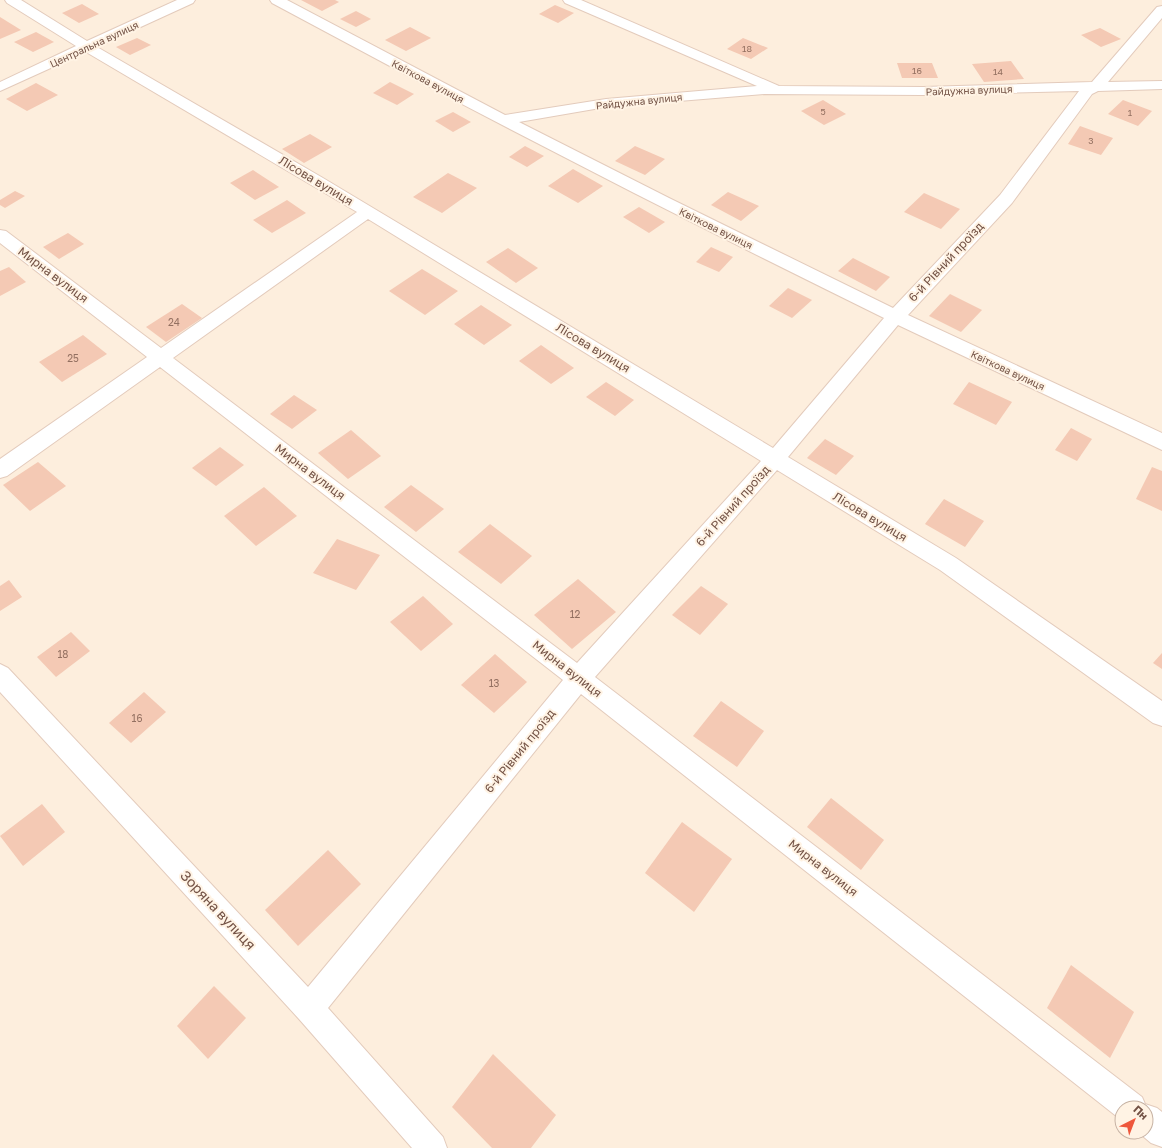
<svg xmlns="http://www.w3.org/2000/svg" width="1162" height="1148" font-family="'Golos Text',sans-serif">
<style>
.building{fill:#f4c9b4}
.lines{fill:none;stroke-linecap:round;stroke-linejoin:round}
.minor-casing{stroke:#e3cbbc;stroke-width:2}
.minor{fill:#fff;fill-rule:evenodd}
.labels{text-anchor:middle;stroke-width:4;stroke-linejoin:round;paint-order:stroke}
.far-number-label{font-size:9px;fill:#937061}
.far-street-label{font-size:10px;fill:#735245;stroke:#fff3e4}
.number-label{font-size:10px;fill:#937061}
.street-label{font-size:12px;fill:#735245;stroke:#fff3e4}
.near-street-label{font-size:14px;fill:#735245;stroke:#fff3e4}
</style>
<rect width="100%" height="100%" fill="#fdeedd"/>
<g class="building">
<path d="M301,0h34l4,2 -17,9z"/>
<path d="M82,4l17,10 -20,9 -17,-10z"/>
<path d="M555,5l19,8 -16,10 -19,-9z"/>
<path d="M356,11l15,8 -15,8 -16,-8z"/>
<path d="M0,17l21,13 -21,9z"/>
<path d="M410,27l21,11 -25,13 -21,-11z"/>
<path d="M1100,28l21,11 -20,8 -20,-12z"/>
<path d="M36,32l18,10 -21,10 -19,-10z"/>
<path d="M137,38l14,7 -21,10 -14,-8z"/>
<path d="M743,38l25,10 -17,11 -24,-10z"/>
<path d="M1011,61l13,18 -40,3 -12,-18z"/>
<path d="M897,63h35l6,15h-36z"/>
<path d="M390,82l24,12 -17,11 -24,-12z"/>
<path d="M36,83l22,12 -31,16 -21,-12z"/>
<path d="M823,100l23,14 -22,11 -23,-14z"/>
<path d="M1123,100l29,11 -14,15 -30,-12z"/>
<path d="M453,112l18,10 -18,10 -18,-11z"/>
<path d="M1080,126l33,12 -12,17 -33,-11z"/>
<path d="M310,134l22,13 -28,16 -22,-14z"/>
<path d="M525,146l19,10 -17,11 -18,-10z"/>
<path d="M635,146l30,13 -20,16 -30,-14z"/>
<path d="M573,169l30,17 -25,17 -30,-17z"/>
<path d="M253,170l26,17 -24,13 -25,-17z"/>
<path d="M448,173l29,15 -35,25 -29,-16z"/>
<path d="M15,191l10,5 -20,12 -5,-3v-5z"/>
<path d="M728,192l31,14 -18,15 -30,-16z"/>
<path d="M924,193l36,16 -19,20 -37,-17z"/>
<path d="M287,200l19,13 -34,20 -19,-13z"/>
<path d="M639,207l26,15 -16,11 -26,-16z"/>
<path d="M68,233l16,11 -25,15 -16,-12z"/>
<path d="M711,247l22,10 -14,15 -23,-10z"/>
<path d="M508,248l30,20 -22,15 -30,-21z"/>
<path d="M853,258l37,19 -14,14 -38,-20z"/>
<path d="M9,267l17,15 -26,14v-25z"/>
<path d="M422,269l36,22 -33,24 -36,-24z"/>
<path d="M788,288l24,12 -20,18 -23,-12z"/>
<path d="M950,294l32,16 -21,22 -32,-16z"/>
<path d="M182,304l20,14 -36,24 -20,-15z"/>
<path d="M481,305l31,20 -28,20 -30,-21z"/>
<path d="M83,335l24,19 -45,28 -23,-20z"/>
<path d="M541,345l33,23 -23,16 -32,-23z"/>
<path d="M606,382l28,18 -19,16 -29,-19z"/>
<path d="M969,382l43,20 -16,23 -43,-21z"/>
<path d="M294,395l23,15 -25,19 -22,-15z"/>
<path d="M1071,428l21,11 -15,22 -22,-11z"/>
<path d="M351,430l30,26 -33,23 -30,-26z"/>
<path d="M825,439l29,17 -18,19 -29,-17z"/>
<path d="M220,447l24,18 -28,21 -24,-18z"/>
<path d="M38,462l28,24 -36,25 -27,-26z"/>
<path d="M1152,467l10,4v40l-26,-12z"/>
<path d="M411,485l33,24 -28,23 -32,-25z"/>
<path d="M264,487l33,29 -41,30 -32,-30z"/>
<path d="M944,499l40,22 -19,26 -40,-23z"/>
<path d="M490,524l42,32 -31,28 -43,-32z"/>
<path d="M337,539l43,16 -24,35 -43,-17z"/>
<path d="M578,579l38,33 -44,37 -38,-34z"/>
<path d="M9,580l13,17 -22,14v-25z"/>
<path d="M701,586l27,18 -28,31 -28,-20z"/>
<path d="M423,596l30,28 -32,27 -31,-29z"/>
<path d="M71,632l19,19 -34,26 -19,-20z"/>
<path d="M1162,653v16l-9,-6z"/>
<path d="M495,654l32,28 -33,31 -33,-28z"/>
<path d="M144,692l22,20 -35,31 -22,-20z"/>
<path d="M721,701l43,30 -27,36 -44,-31z"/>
<path d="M831,798l53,42 -23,30 -54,-43z"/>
<path d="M42,804l23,28 -42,34 -23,-30z"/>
<path d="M682,822l50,37 -38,53 -49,-39z"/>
<path d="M328,850l33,34 -63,62 -33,-36z"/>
<path d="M1071,965l63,47 -24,46 -63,-50z"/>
<path d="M214,986l32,32 -38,41 -31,-33z"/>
<path d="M493,1054l63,61 -25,33h-39l-40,-41z"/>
</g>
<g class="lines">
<g class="minor-casing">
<path id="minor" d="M5,0h16l66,41 90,-41h18l-2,3 -96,44 226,131 450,270 111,-130c-206,-101 -410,-206 -612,-315l-2,-3h17l218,115 101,-16 151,-13 -192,-83 -2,-3h18l198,86 144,1 169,-5 65,-75 5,-1v12l-54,64 54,-1v8l-64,2 -6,3 -80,109 -104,112 254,118v17l-264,-125 -110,132 168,101 206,143v25l-9,-3 -213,-153 -163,-100 -182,207 547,420 3,7 12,4 5,4v35l-11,-4 -13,-11h8v-24h-24v11h-2l-539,-425 -253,314 115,129 4,11h-35l-113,-129 -299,-327v-28l8,4 300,319 255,-307 -403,-313 -153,109 -7,2v-19l147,-102 -147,-114v-13l6,1 155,117 196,-136 -271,-160 -86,39v-9l76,-36 -69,-43zM1079,91l-79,104 -107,113 -224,-110 -150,-76 87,-15 158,-13 159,1zM368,219l393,242 -184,202 -404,-305z"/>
</g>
<use href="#minor" class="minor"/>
</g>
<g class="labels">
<g class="far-number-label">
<text x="747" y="52">18</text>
<text x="917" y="74">16</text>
<text x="998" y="75">14</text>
<text x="823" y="115">5</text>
<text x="1130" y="116">1</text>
<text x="1091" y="144">3</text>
</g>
<g class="far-street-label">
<text transform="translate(94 44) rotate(-25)" y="4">Центральна вулиця</text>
<text transform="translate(428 81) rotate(28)" y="4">Квіткова вулиця</text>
<text transform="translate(969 90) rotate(-2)" y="4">Райдужна вулиця</text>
<text transform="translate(639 101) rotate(-6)" y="4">Райдужна вулиця</text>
<text transform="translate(716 228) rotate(26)" y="4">Квіткова вулиця</text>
<text transform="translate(1008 370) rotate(25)" y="4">Квіткова вулиця</text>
</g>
<g class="number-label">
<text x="174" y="326">24</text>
<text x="73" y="362">25</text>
<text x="575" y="618">12</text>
<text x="63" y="658">18</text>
<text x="494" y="687">13</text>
<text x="137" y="722">16</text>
</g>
<g class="street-label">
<text transform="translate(316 181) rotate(31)" y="4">Лісова вулиця</text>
<text transform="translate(946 262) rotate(-47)" y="4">6-й Рівний проїзд</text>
<text transform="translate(53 275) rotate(37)" y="4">Мирна вулиця</text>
<text transform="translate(593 348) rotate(31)" y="4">Лісова вулиця</text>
<text transform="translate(310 472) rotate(37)" y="4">Мирна вулиця</text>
<text transform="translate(733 506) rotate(-48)" y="4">6-й Рівний проїзд</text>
<text transform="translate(870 517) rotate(31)" y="4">Лісова вулиця</text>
<text transform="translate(567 669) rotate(38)" y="4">Мирна вулиця</text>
<text transform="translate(520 751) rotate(-51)" y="4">6-й Рівний проїзд</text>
<text transform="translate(823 868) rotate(38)" y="4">Мирна вулиця</text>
</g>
<g class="near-street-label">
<text transform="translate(218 910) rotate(47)" y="5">Зоряна вулиця</text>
</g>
</g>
<g transform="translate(1134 1120) rotate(42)"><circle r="19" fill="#fff3e4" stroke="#c7b3a4"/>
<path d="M0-3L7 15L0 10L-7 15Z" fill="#ee573b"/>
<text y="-6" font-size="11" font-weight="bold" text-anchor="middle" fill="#735245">Пн</text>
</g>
</svg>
